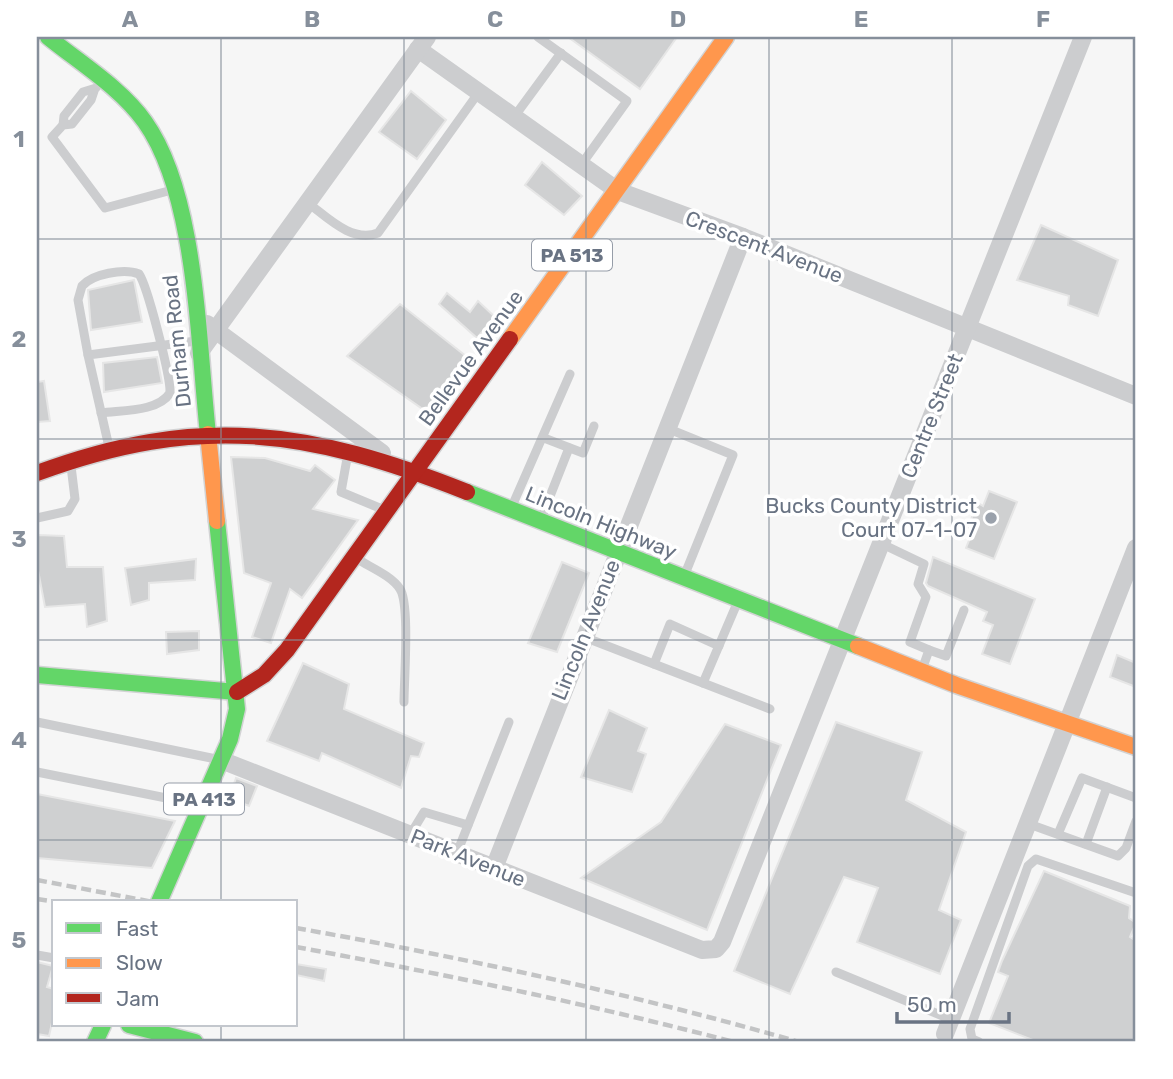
<svg xmlns="http://www.w3.org/2000/svg" width="1173" height="1079" font-family="Rubik,sans-serif">
<style>
.building{fill:#cfd0d1;stroke:#e6e6e6;stroke-width:2}
.lines{fill:none;stroke-linecap:round;stroke-linejoin:round}
.fast-casing{stroke:#d2d3d4;stroke-width:19}
.slow-casing{stroke:#d2d3d4;stroke-width:19}
.jam-casing{stroke:#d2d3d4;stroke-width:19}
.lane{stroke:#cccdcf;stroke-width:9}
.street{stroke:#cccdcf;stroke-width:18}
.fast{stroke:#63d668;stroke-width:16}
.slow{stroke:#ff974d;stroke-width:16}
.jam{stroke:#b3261e;stroke-width:16}
.rail{stroke:#c3c4c5;stroke-width:4.5;stroke-dasharray:10 5;stroke-linecap:butt}
.grid{fill:none;stroke:#868f9b;stroke-width:2;stroke-opacity:0.55}
.poi-dot{fill:#9aa1ab;stroke:#fff;stroke-width:2.5}
.labels{text-anchor:middle;stroke-width:7;stroke-linejoin:round;paint-order:stroke}
.shield{fill:#fff;stroke:#969da8;stroke-width:2}
.shield-label{font-size:19px;font-weight:bold;fill:#697383}
.street-label{font-size:21px;fill:#697383;stroke:#fff}
.poi-label{font-size:21px;fill:#697383;stroke:#fff;text-anchor:end}
.neatline{fill:none;stroke:#868f9b;stroke-width:2.5}
.grid-label{font-size:23px;text-anchor:middle;font-weight:bold;fill:#868f9b}
</style>
<rect width="100%" height="100%" fill="#f6f6f6"/>
<g class="building">
<path d="M568,37h109l-37,52z"/>
<path d="M411,91l35,29 -29,39 -38,-27z"/>
<path d="M542,162l40,34 -18,19 -39,-30z"/>
<path d="M1041,225l77,35 -20,56 -30,-11 1,-9 -52,-16z"/>
<path d="M134,280l8,42 -51,8 -3,-40z"/>
<path d="M447,293l23,19 8,-11 17,16 -18,21 -38,-34z"/>
<path d="M400,304l67,53 -40,55 -80,-56z"/>
<path d="M157,357l5,26 -58,9 -1,-29z"/>
<path d="M44,381l6,40 -13,1v-40z"/>
<path d="M231,457l34,1 45,13 5,-6 20,15 -22,29 45,11 -56,78 -12,-9 -19,54 -19,-6 19,-54 -27,-10z"/>
<path d="M989,491l28,11 -23,57 -28,-11 6,-15 -6,-2 12,-28 5,3z"/>
<path d="M37,535l27,1 3,31h36l4,54 -20,6 -2,-23 -40,3 -8,-42z"/>
<path d="M933,557l102,42 -25,65 -28,-10 11,-29 -10,-4 4,-9 -59,-26 -2,-3z"/>
<path d="M196,559l-1,21 -46,3v17l-18,5 -6,-37z"/>
<path d="M562,562l27,11 -32,79 -29,-9z"/>
<path d="M199,631v19l-32,4 -1,-22z"/>
<path d="M1117,655l19,8v24l-26,-10z"/>
<path d="M303,663l46,21 -5,25 80,34 -5,14 -8,-1 -10,32 -79,-35 -3,8 -52,-20z"/>
<path d="M609,710l38,18 -9,23 8,3 -14,38 -51,-15z"/>
<path d="M836,722l86,30 -16,48 60,32 -27,78 22,10 -21,54 -83,-32 21,-54 -34,-11 -54,117 -56,-23z"/>
<path d="M725,724l56,21 -74,185 -126,-52 80,-56z"/>
<path d="M236,778l21,8 -8,20 -20,-8z"/>
<path d="M37,794l138,27 -23,47 -115,-10z"/>
<path d="M1044,871l86,35 -1,12 7,5 -6,14 6,4v101h-98l-49,-19 19,-47 -10,-4 4,-11z"/>
<path d="M37,962l16,4 -6,21 7,2v25l-5,22 -12,-2z"/>
<path d="M296,964l30,5 -2,12 -28,-6z"/>
</g>
<g class="lines">
<g class="fast-casing">
<g id="fast">
<path d="M48,37c32,26 73,51 97,85 52,73 53,222 63,312"/>
<path d="M467,492l391,154"/>
<path d="M37,675l200,17"/>
<path d="M159,902l71,-163 7,-30 -20,-188"/>
<path d="M129,1025l66,17"/>
<path d="M95,1042l8,-17"/>
</g>
</g>
<g class="slow-casing">
<g id="slow">
<path d="M510,339l216,-302"/>
<path d="M208,434l9,87"/>
<path d="M858,646l98,39 180,62"/>
</g>
</g>
<g class="jam-casing">
<g id="jam">
<path d="M37,473c163,-60 271,-44 430,19"/>
<path d="M237,692l27,-17 23,-25 223,-311"/>
</g>
</g>
<g class="lane">
<path d="M538,37l89,64 -46,64"/>
<path d="M94,91l-3,9 -19,24 -9,1 -11,12 53,71 67,-18"/>
<path d="M514,117l47,-64"/>
<path d="M63,125l1,-9 19,-24 13,-4"/>
<path d="M308,203c20,15 44,40 70,30l101,-141"/>
<path d="M88,355l-10,-55 4,-14c10,-12 42,-18 57,-12 8,11 32,103 31,119 -12,19 -48,17 -69,20"/>
<path d="M669,429l64,26 -48,119"/>
<path d="M544,438l39,15 11,-27"/>
<path d="M109,447l-21,-92 108,-14"/>
<path d="M348,453l-7,39 41,17"/>
<path d="M513,504l57,-130"/>
<path d="M37,518l31,-7 7,-12 -4,-33"/>
<path d="M541,519l28,-71"/>
<path d="M880,543l44,21 -6,20 8,13 -16,45 19,8 -6,17"/>
<path d="M356,558c13,9 35,17 44,31 10,15 4,91 4,113"/>
<path d="M584,637l186,72"/>
<path d="M929,650l17,6 18,-46"/>
<path d="M654,664l16,-40 49,22"/>
<path d="M703,683l35,-82"/>
<path d="M37,722l179,37"/>
<path d="M37,772l159,32"/>
<path d="M1029,824l89,32 8,-8 10,-27"/>
<path d="M1058,834l24,-56 54,20"/>
<path d="M410,835l14,-23 44,13"/>
<path d="M1086,844l21,-57"/>
<path d="M457,853l52,-131"/>
<path d="M37,955l17,3"/>
<path d="M836,972l114,47"/>
<path d="M979,1042l-7,-3 -2,-10 58,-163 8,-7 100,34"/>
</g>
<g class="street">
<path d="M418,49l200,142 125,46 393,159"/>
<path d="M207,324l175,129"/>
<path d="M199,353l228,-316"/>
<path d="M221,760l481,190 14,-1 6,-7 361,-905"/>
<path d="M494,868l249,-631"/>
<path d="M945,1034l191,-486"/>
</g>
<use href="#fast" class="fast"/>
<use href="#slow" class="slow"/>
<use href="#jam" class="jam"/>
<g class="rail">
<path d="M37,880l116,22"/>
<path d="M37,899l20,3"/>
<path d="M296,928c169,30 337,66 503,114"/>
<path d="M296,947c147,27 293,57 438,95"/>
</g>
</g>
<path class="grid" d="M221,37v865M404,37v1005M586,37v1005M769,37v1005M952,37v1005M37,239h1099M37,439h1099M37,640h1099M37,840h1099M221,1025v17"/>
<circle class="poi-dot" cx="991" cy="518" r="7"/>
<g class="labels">
<g class="shield">
<rect x="532" y="239.5" width="80" height="31" rx="5"/>
<rect x="164" y="783.5" width="80" height="31" rx="5"/>
</g>
<g class="shield-label">
<text x="572" y="262">PA 513</text>
<text x="204" y="806">PA 413</text>
</g>
<g class="street-label">
<text transform="translate(764 247) rotate(21)" y="7">Crescent Avenue</text>
<text transform="translate(177 341) rotate(-96)" y="7">Durham Road</text>
<text transform="translate(471 358) rotate(-54)" y="7">Bellevue Avenue</text>
<text transform="translate(932 416) rotate(-68)" y="7">Centre Street</text>
<text transform="translate(601 523) rotate(22)" y="7">Lincoln Highway</text>
<text transform="translate(586 630) rotate(-68)" y="7">Lincoln Avenue</text>
<text transform="translate(468 858) rotate(22)" y="7">Park Avenue</text>
</g>
<g class="poi-label">
<text x="977" y="513">Bucks County District<tspan x="977" dy="24">Court 07-1-07</tspan></text>
</g>
</g>
<rect width="1173" height="1079" fill="none" stroke="#ffffff" stroke-width="77"/>
<rect x="52" y="900" width="245" height="126" fill="#ffffff" stroke="#c3c7cd" stroke-width="2"/>
<rect x="66" y="923" width="35" height="10" fill="#63d668" stroke="#c3c7cd" stroke-width="2"/>
<text x="116" y="936" font-size="21" fill="#697383">Fast</text>
<rect x="66" y="958" width="35" height="10" fill="#ff974d" stroke="#c3c7cd" stroke-width="2"/>
<text x="116" y="970" font-size="21" fill="#697383">Slow</text>
<rect x="66" y="993" width="35" height="10" fill="#b3261e" stroke="#c3c7cd" stroke-width="2"/>
<text x="116" y="1006" font-size="21" fill="#697383">Jam</text>
<path d="M897 1012v10h112v-10" fill="none" stroke="#697383" stroke-width="3.5"/>
<text x="907" y="1012" font-size="21" fill="#697383" stroke="#ffffff" stroke-width="5" paint-order="stroke">50 m</text>
<rect x="38" y="38" width="1096" height="1002" class="neatline"/>
<g class="grid-label">
<text x="130" y="27">A</text>
<text x="312" y="27">B</text>
<text x="495" y="27">C</text>
<text x="678" y="27">D</text>
<text x="861" y="27">E</text>
<text x="1043" y="27">F</text>
<text x="19" y="147">1</text>
<text x="19" y="347">2</text>
<text x="19" y="547">3</text>
<text x="19" y="748">4</text>
<text x="19" y="948">5</text>
</g>
</svg>
